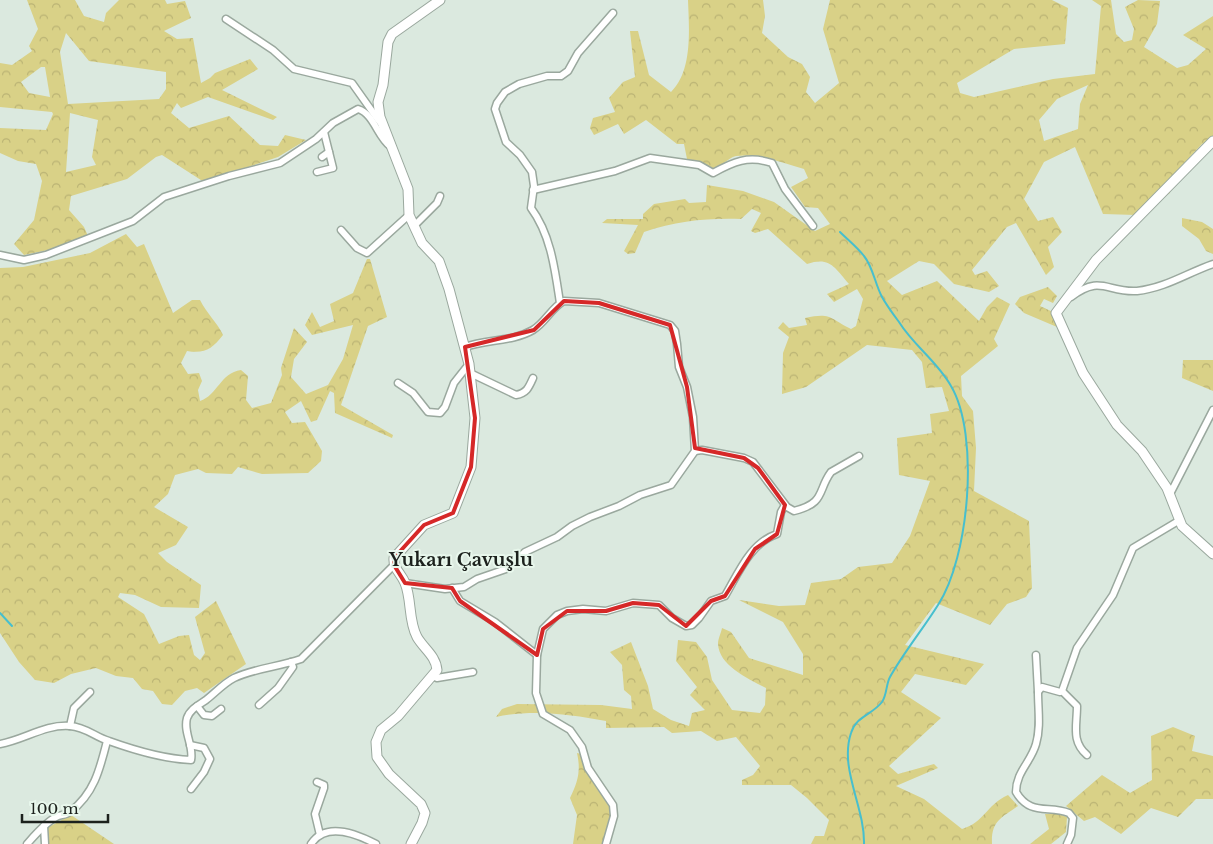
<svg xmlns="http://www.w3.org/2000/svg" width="1213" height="844" font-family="'Libre Baskerville',serif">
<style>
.forest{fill:url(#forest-crowns);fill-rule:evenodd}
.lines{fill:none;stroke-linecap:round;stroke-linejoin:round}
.stream{stroke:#47bfce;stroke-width:2}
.street-casing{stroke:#9aa89e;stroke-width:9}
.secondary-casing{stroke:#9aa89e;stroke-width:11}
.street{stroke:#fff;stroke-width:6}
.secondary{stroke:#fff;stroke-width:9}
.marked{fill:none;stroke:#d62828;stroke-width:4;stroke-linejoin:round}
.labels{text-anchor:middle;stroke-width:4;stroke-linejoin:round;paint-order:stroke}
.quarter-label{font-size:18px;font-weight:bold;fill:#1c211d;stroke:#e8f7ec}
</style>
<defs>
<pattern id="forest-crowns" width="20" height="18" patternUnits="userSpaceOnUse" patternTransform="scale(1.25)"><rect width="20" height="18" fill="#d9d187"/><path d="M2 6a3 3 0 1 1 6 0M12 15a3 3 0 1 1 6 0" fill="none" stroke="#bab374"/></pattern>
</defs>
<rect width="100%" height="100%" fill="#dbe9df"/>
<g class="forest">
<path d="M27,0h48l9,16 20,6 2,-9 13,-13h46l2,4 18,-3 6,17 -27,13 13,8 16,-1 8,45 9,-5 5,-5 35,-14 8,10 -36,21 55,27 -4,3 -65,-23 -27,11 -4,-5 -6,10 18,15 40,-12 31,29 18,1 7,-11 21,5 -28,17 -74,25 -42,-27 -6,2 -29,22 -56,17 -2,14 15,17 4,9 -35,13 -29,6 -10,-11 20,-24 8,-39 -6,-17 -18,-3 -18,-8v-25l46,2 7,-16 -1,-2 -52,-5v-44l12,2 20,-14 -3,-5 9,-17zM66,33l23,28 77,11v17l-7,10 -91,5 -8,-52zM41,67h4l5,30 -21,-4 -8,-11zM70,113l28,7 -6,37 4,8 -30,7z"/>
<path d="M688,0h75l2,16 -3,17 26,24 14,7 8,13 -4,15 9,11 24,-20 -16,-54 7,-29h222l16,8 -3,36 -51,5 -57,34 3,10 14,4 79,-18 42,-5 6,-68 -9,-6h19l5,34 8,8 8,-2 2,-11 -9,-22 13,-7 22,1 -3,23 -13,23 33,21 11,-3 18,-16 -23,-14 30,-19v122l-11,6 -31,33 -1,16 -34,22 -33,-1 -28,-67 -31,15 -20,37 14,22 15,-4 9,15 -14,15 6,20 -8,8 -30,-52 -9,4 -35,43 3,5 12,-4 12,15 -10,6 -35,-8 -20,-20 -15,-3 -32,20 15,14 35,-14 42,40 8,-14 10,-10 13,7 -16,35 4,7 -37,30 1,20 11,15 3,37 -2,43 55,30 3,67 -6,9 -19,7 -17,21 -54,-22 -31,42 79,19 -18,21 -51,-11 -14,18 40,26 -52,48 9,8 36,-10 4,4 -42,18 28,13 38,30c23,-7 23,-23 46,-34l10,11c-17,12 -27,15 -26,38h-181l4,-8h9l5,-16 -22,-22 -16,-13h-49v-5l11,-5 7,-9 -24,-29 -19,4 -16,-10 -29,2 -8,-6 -58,1v-7c-37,-7 -73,-12 -110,-4l6,-8 15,-5 84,1 31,4 -1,-13 -7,-6 -2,-25 -12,-13 21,-10 17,44 5,23 18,11 18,6 3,-13 13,-3 -15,-15 7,-8 -21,-26 2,-21 18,2 11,15 5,23 20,30 28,3 5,-8 1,-17c-17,-9 -47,-22 -48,-44 0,-5 3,-11 4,-16l9,4 18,26 54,17v-21l-20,-32 -44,-22 40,6 26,-1 6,-22 30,-4 17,-12 34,-4 18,-27 20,-55 -31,-6 -2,-37 35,-5 -2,-19 19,-3 -7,-24 -16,1 -4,-26 -10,-12 -45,-5 -61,42 -24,7 1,-41 6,-16 -11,-9 5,-6 6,6 18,-3 -2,-7c27,-6 25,1 46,11l5,-3 7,-27 -6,-10 -23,13 -7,-8 22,-10c-14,-16 -19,-28 -42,-20l-39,-35 -13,4 -4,-2 10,-18 -9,-4 -11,10c-35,-1 -64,2 -97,13l-9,21 -7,1 -4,-3 14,-26 -36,-2 5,-4h36v-5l11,-10 31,-5 4,4 17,-1 1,-17 36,6 31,11 41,29 15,-7 -12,-16 -13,-1 -14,-20 17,-9 -4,-9c-21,-6 -46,-16 -68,-13 -9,2 -16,13 -24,12 -5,0 -17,-7 -25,-9l-3,-15h-7l-31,-24 -22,14 -6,-10 -24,11 -4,-7 3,-10 22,-6 -6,-14 14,-16 12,-5 -5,-46h8l11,44 22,17c22,-21 18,-64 17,-92zM1088,85l-8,19 -2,25 -34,12 -5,-21 18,-21z"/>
<path d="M1182,218l20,4 11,7v25l-7,-3 -7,-12 -17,-13z"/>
<path d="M126,234l11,13 7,-3 29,69 19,-13h8c7,14 17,22 23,35 -11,14 -18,19 -36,16l-6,12 7,11 11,-1 3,8 -4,9 2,11c18,-6 20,-28 41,-31l7,6 -2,24 6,8 19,-5 11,-28 -1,-7 13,-40 13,14 -13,17 -3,18 15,17 22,-9 15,-26 10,-34 -41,10 -7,-10 7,-13 8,15 14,-6 -4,-17 23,-11 14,-34h3l17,58 -19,9 -27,79 52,30 -1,3 -57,-25 -1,-20 -4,-2 -13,29 -6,2 -10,-21 -16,11 7,11 13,-1 17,29 -1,10 -13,12 -46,1 -24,-7 -6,7 -26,-1 -8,-4 -23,6 -7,19 -14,13 34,20 -12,18 -18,8 9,9 34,23 -2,23 -38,-1 -26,-12 -15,-2 -2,4 26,17 15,30 20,-8 10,-1 5,20 6,5 5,-7 -10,-36 21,-16 30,63 -42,29 -7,-5 -12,3 -13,14 -10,-1 -9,-13 -11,-2 -9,-11 -17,-2 -20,-8 -25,6 -17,9 -19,-3 -16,-18 -19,-29v-365l23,-1 67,-14z"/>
<path d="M1048,287l9,9 -4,7 -9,-4 -4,7 13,6 4,15 -33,-14 -9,-9 5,-7z"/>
<path d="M1183,360h30v31l-31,-13z"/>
<path d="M1173,727l22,9 -3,15 21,5v43h-17l-18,18 -27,-9 -30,26 -26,-17 -11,4 -18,-15 36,-31 28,18 22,-13 -1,-44z"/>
<path d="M577,753l4,1 28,49 2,15 -8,26h-30l4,-29 -7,-17c8,-17 11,-27 7,-45z"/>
<path d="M1045,814h14l8,3 -1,15 -15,12h-21l19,-15z"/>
<path d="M71,815l43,29h-66l-1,-16z"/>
</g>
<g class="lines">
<g class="stream">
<path d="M840,232c8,8 17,15 24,24 9,11 11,28 18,41 5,9 11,17 17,25 15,24 38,39 52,64 29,49 18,172 -13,219 -15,24 -34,47 -48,72 -4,7 -3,18 -8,25 -10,13 -26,14 -31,31 -12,36 14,74 13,111"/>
<path d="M0,613l12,13"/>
</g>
<g class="street-casing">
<g id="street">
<path d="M226,19l47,31 21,19 58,14 27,38"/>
<path d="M322,157l7,-5"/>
<path d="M317,172l16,-4 -9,-36"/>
<path d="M533,190l82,-19 35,-13 49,7 14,8c20,-11 35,-18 59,-10l13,26 28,37"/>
<path d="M414,226l23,-23 3,-7"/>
<path d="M341,230l16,18 10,5 42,-38"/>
<path d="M0,255l24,5 22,-5 87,-34 31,-24 65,-21 51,-13 36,-24 17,-16 25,-14c16,5 19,27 32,37"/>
<path d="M1071,297c30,-23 36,-4 66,-6 28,-3 50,-18 76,-27"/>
<path d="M560,303c-5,-33 -9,-68 -29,-95l3,-22 -2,-14 -12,-17 -14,-13 -11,-33 2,-6 8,-11 14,-8 28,-8h14l7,-5 10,-18 35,-40"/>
<path d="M470,373l46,22c11,-2 13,-8 17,-17"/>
<path d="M398,383l15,10 15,19 12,1 5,-6 9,-24 15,-19"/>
<path d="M695,451l7,-1 42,8 9,4 34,45 7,4c32,-8 23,-20 37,-39l28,-16"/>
<path d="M1170,494l43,-84"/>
<path d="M405,583l40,6 19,-2 13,-8 29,-10 19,-17 32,-15 15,-11 18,-9 29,-11 21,-11 31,-10 24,-34 -2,-34 -6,-30 -8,-20 -2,-23 -2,-13 -5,-6 -71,-22 -35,-2c-12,6 -19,22 -31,29 -21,12 -46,9 -68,17"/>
<path d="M452,588l8,13 35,21 42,33"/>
<path d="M1036,655l2,37"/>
<path d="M432,676l5,2 36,-6"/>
<path d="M1062,691l15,15c0,20 -6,35 10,49"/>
<path d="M259,705l19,-17 15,-21 -2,-5"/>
<path d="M197,706l7,9 8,1 9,-7"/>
<path d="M70,726l4,-18 16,-16"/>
<path d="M0,744c24,-4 45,-20 70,-18 16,1 25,11 39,15 25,9 56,18 82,19 3,-14 -8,-28 -4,-42 3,-9 12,-13 19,-18 9,-7 18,-17 28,-22 21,-10 45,-11 67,-19l93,-94"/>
<path d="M190,745l14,3 6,11 -6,13 -13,17"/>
<path d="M317,782l7,3v3l-9,26 5,21"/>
<path d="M44,826l1,18"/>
<path d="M27,844c8,-9 18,-21 29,-27 4,-2 10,-2 14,-5 24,-18 30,-43 37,-71"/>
<path d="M311,844c15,-23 46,-10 65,0"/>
<path d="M606,844l8,-28 -1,-11 -25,-37 -6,-21 -12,-17 -27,-16 -7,-21 1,-38 6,-26 14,-14 10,-4 16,-2 23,2 27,-8 26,2 13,13 14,8 6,-1 7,-7 12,-17 14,-5c13,-22 25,-53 52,-62l4,-22 4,-7"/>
<path d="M1067,844l4,-9 2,-17 -4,-5c-21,-8 -39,3 -53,-21 0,-20 15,-30 20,-48 5,-17 2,-34 2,-52l4,-5 18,5 2,-1 15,-43 36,-53 20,-47 47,-28"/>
</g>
</g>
<g class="secondary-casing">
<g id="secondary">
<path d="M1213,141l-117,119 -40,53 27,60 34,52 25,26 25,37 15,38 31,28"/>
<path d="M411,844l11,-21 3,-10 -4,-9 -32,-30 -12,-17 -1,-15 5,-12 17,-14 39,-46c-1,-14 -13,-21 -20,-33 -9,-17 -5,-37 -12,-54 -4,-10 -12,-14 -11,-25l30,-33 29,-12 18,-46 4,-49 -6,-54 -20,-75 -10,-28 -17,-18 -13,-28 -1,-26 -28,-72 -2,-15 5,-17 5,-43 4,-8 48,-34"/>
</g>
</g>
<use href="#street" class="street"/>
<use href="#secondary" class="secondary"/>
</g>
<path class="marked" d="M564,301l35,2 71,22 17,62 8,61 49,10 14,10 27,37 -8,29 -22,15 -30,47 -14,5 -25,25 -27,-21 -26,-2 -27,8h-39l-24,18 -6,26 -77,-54 -8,-13 -47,-5 -11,-18v-7l30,-33 29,-12 18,-46 4,-49 -10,-71 69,-17z"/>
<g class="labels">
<g class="quarter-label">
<text x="461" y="566">Yukarı Çavuşlu</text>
</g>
</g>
<path d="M22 814v8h86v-8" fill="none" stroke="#1c211d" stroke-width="2.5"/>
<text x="30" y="814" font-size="15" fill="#1c211d" stroke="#e8f7ec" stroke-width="4" paint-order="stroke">100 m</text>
</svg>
